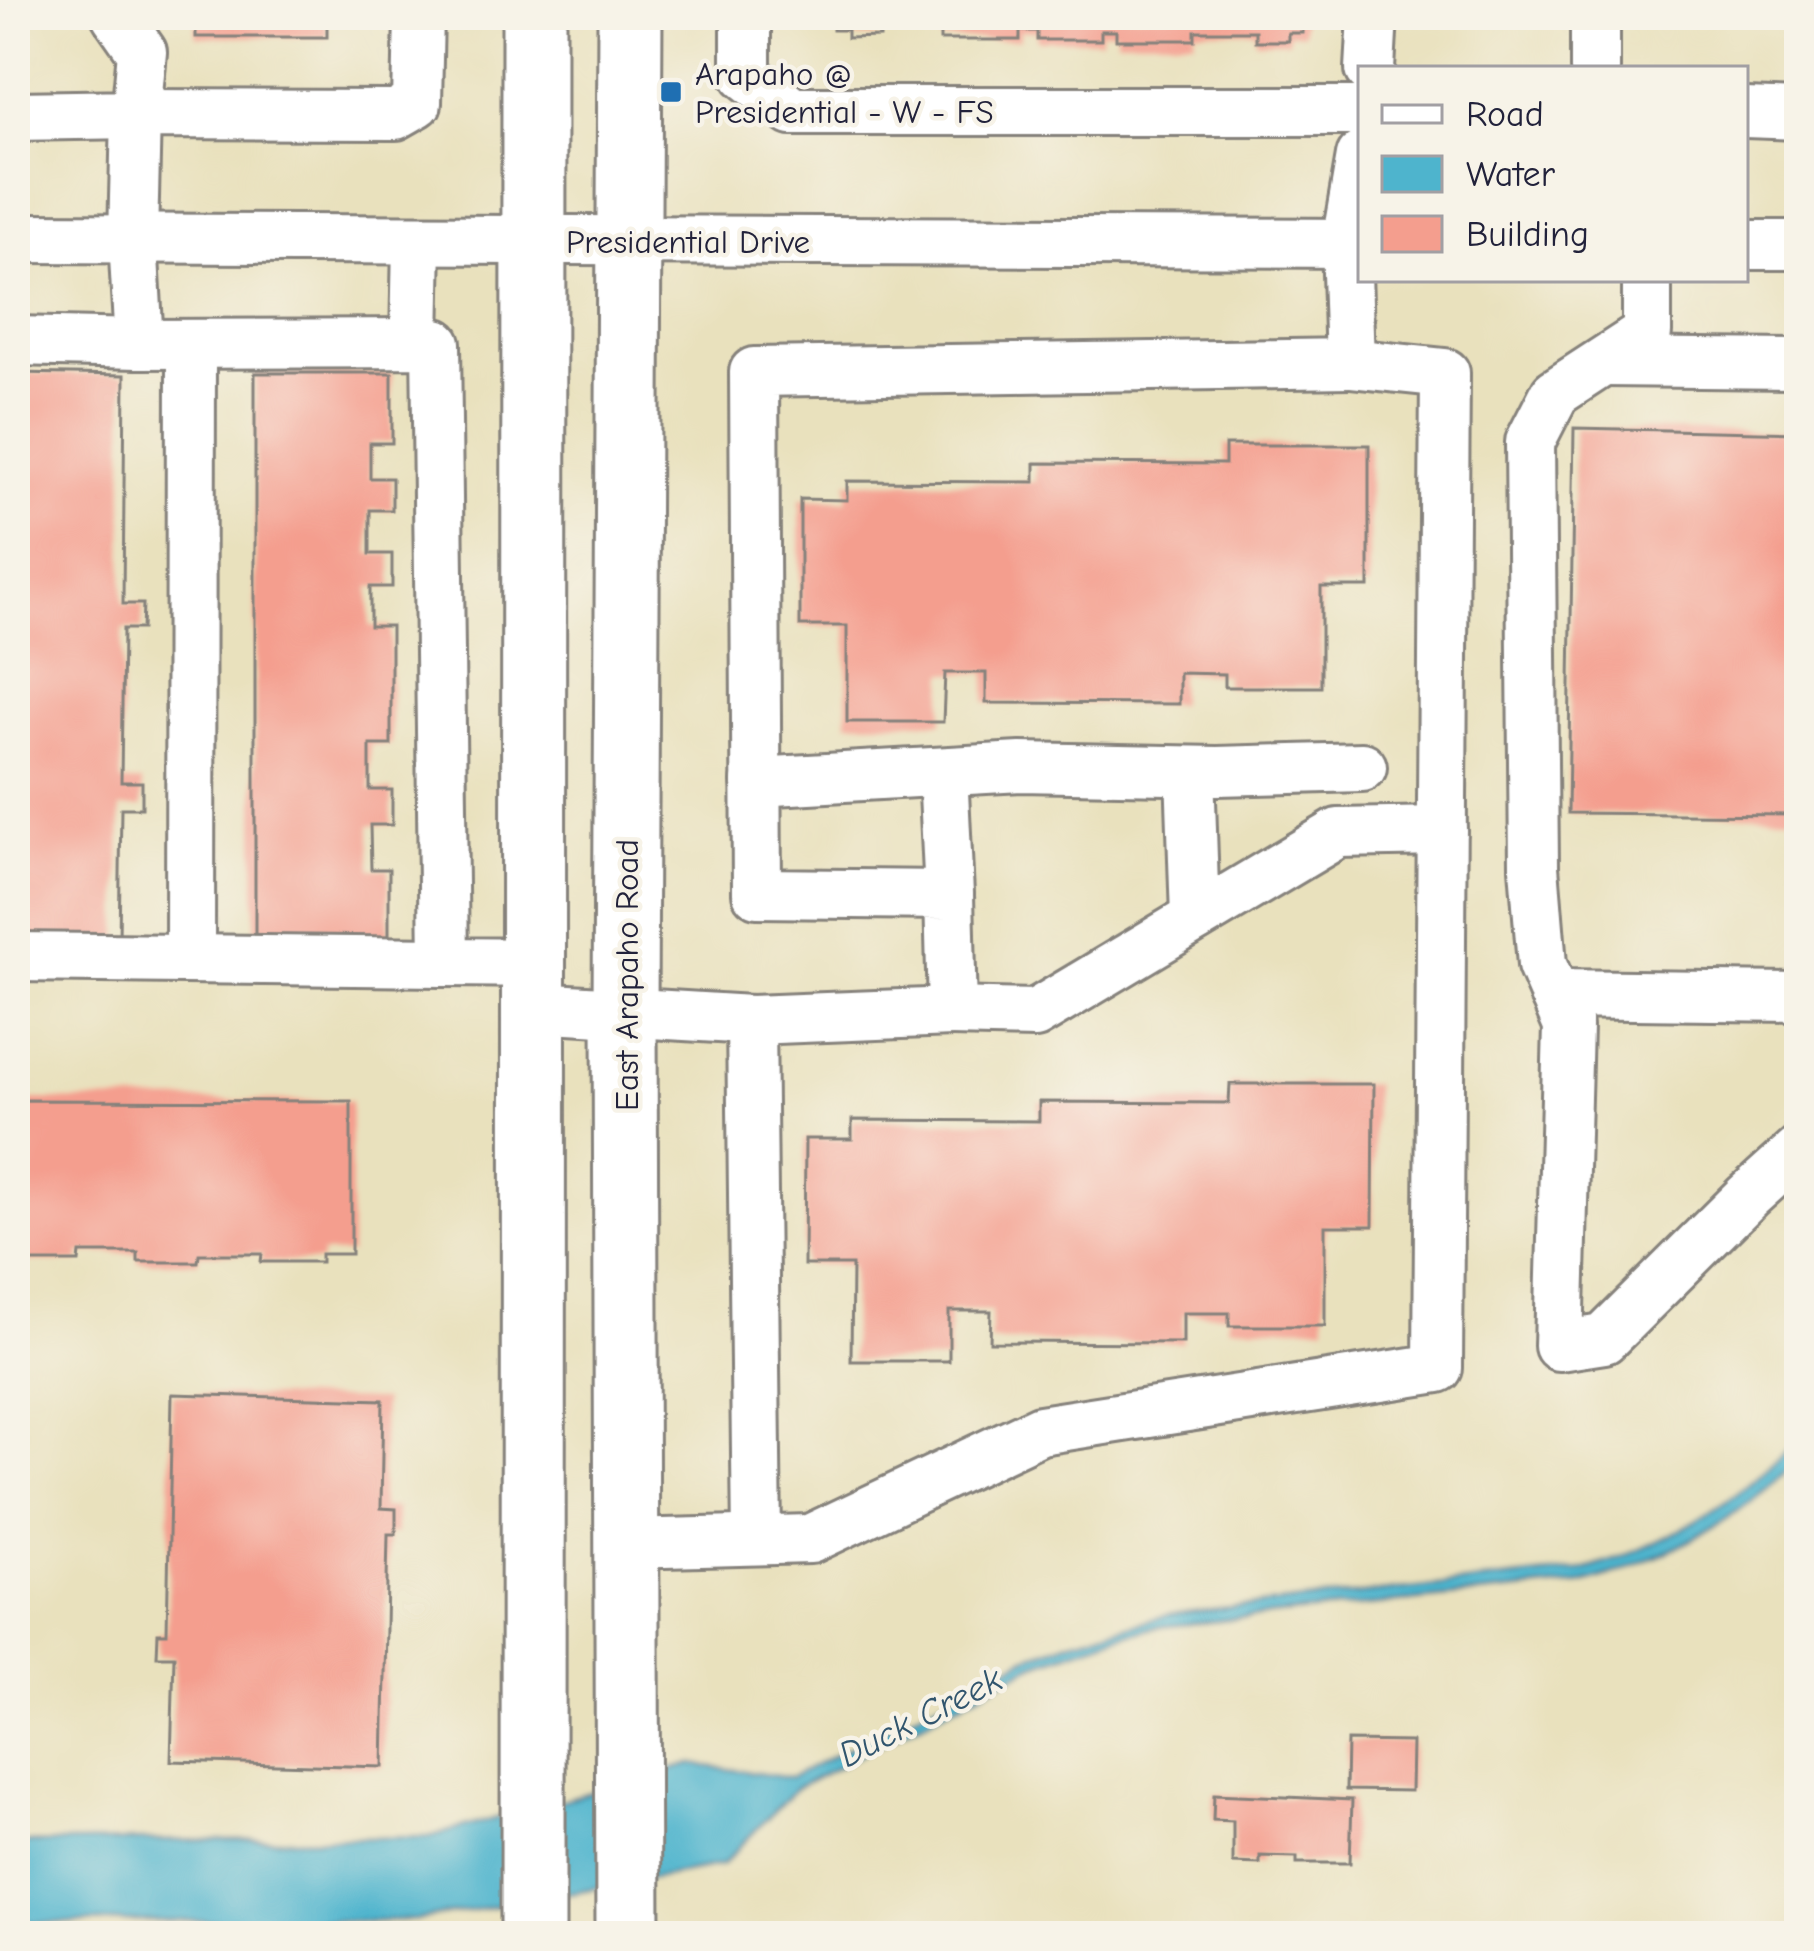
<svg xmlns="http://www.w3.org/2000/svg" width="1814" height="1951" font-family="'Comic Neue',sans-serif">
<style>
.water{fill:#4eb4cd;stroke:#386b84;stroke-width:3}
.building{fill:#f49e8e}
.lines{fill:none;stroke-linecap:round;stroke-linejoin:round}
.minor-casing{stroke:#86827c;stroke-width:54}
.major-casing{stroke:#86827c;stroke-width:69}
.minor{stroke:#fff;stroke-width:48}
.major{stroke:#fff;stroke-width:63}
.poi-dot{fill:#1f6fb2;stroke:#f7f3e8;stroke-width:4.5}
.labels{text-anchor:middle;stroke-width:9;stroke-linejoin:round;paint-order:stroke}
.poi-label{font-size:33px;fill:#22223b;stroke:#f7f3e8;text-anchor:start}
.street-label{font-size:33px;fill:#22223b;stroke:#f7f3e8}
.water-label{font-size:36px;font-style:italic;fill:#31556e;stroke:#f7f3e8}
</style>
<rect width="100%" height="100%" fill="#f7f3e8"/>
<filter id="ink" filterUnits="userSpaceOnUse"><feTurbulence type="fractalNoise" baseFrequency=".00833" numOctaves="2"/><feDisplacementMap in="SourceGraphic" scale="24" xChannelSelector="R" yChannelSelector="G"/><feConvolveMatrix kernelMatrix="1 2 1 2 8 2 1 2 1" color-interpolation-filters="sRGB"/></filter>
<filter id="wash" filterUnits="userSpaceOnUse"><feTurbulence type="fractalNoise" baseFrequency=".004" numOctaves="4" result="noise"/><feDisplacementMap in="SourceGraphic" scale="48" xChannelSelector="R" yChannelSelector="G"/><feGaussianBlur stdDeviation="2.7" result="paint"/><feColorMatrix in="noise" values="0 0 0 0 0 0 0 0 0 0 0 0 0 0 0 0 0 1.4 0 .05"/><feComposite in="paint" operator="in"/></filter>
<g filter="url(#wash)">
<rect width="100%" height="100%" fill="#e9e1bd"/>
<path class="water" d="M1799,1438v21c-60,59 -141,106 -222,126l-420,42 -39,9 -85,29 -238,124 -73,76 -304,55 -403,3v-80l414,-6 263,-73 98,14 237,-121 46,-17 95,-25 411,-44c83,-22 161,-71 220,-133z"/>
<g id="blocks">
<g class="building">
<rect x="196" y="15" width="131" height="22"/>
<path d="M833,15h470v18h-15v8h-33v-10h-60v9h-79v-9h-15v9h-64v-9h-17v9h-80v-11h-60v8l-33,1v-8h-14z"/>
<path d="M15,373l110,2 -2,229h20l-1,25h-19l-2,153h21v26h-21l-2,133 -104,-1z"/>
<path d="M255,373h137v70h-22v35h22v32h-22v44h22v33h-22v39h21v119h-21v45h22v35h-22l1,44h18v69h-134z"/>
<path d="M1574,428l225,5v382l-231,-2z"/>
<path d="M1225,445h144v142h-48v100h-96v-13l-46,-1v31l-193,-1v-30h-41l-2,49h-96v-96h-47v-127l47,1v-19l188,1v-19l190,1z"/>
<path d="M1230,1084h144l-1,142h-48v100h-96v-13h-46v30l-193,-1 1,-31h-42v50h-98l1,-96h-48l1,-126h47v-19l187,1v-19l190,1z"/>
<path d="M15,1100l336,1v153h-30v8h-60l1,-8h-63l-1,8h-60v-9h-58l-1,9h-61z"/>
<path d="M172,1394l211,6 -2,108 15,1v25h-8l-5,233 -212,-6 3,-105h-17l1,-23h9z"/>
<path d="M1347,1741l65,1 -1,49 -65,-1z"/>
<path d="M1214,1794l138,6 -2,63h-53v-6l-37,-1v8l-27,-1v-42l-20,-1z"/>
</g>
</g>
</g>
<g filter="url(#ink)">
<use href="#blocks" fill-opacity="0" stroke="#86827c" stroke-width="3"/>
<g class="lines">
<g class="minor-casing">
<g id="minor">
<path d="M419,15l-2,88 -21,12 -260,-1 -3,125 6,105 297,-1 8,619 92,1"/>
<path d="M746,15v60l46,36h569"/>
<path d="M1370,69l3,-54"/>
<path d="M1595,69v-54"/>
<path d="M1745,113l54,2"/>
<path d="M15,116l121,-2 6,-62 -26,-37"/>
<path d="M15,238l1346,5"/>
<path d="M1745,245h54"/>
<path d="M1647,279v54l-92,60 -25,49 4,425 8,98 26,61 -9,320 45,-7 144,-143 51,-46"/>
<path d="M15,341l124,3"/>
<path d="M415,343l2,-102"/>
<path d="M1605,362l194,2"/>
<path d="M1190,771l5,147"/>
<path d="M943,772l6,123"/>
<path d="M756,782l265,-15 196,4 145,-4"/>
<path d="M15,957l429,5"/>
<path d="M190,959l1,-615"/>
<path d="M1554,994l245,3"/>
<path d="M536,1007l215,13 201,-8 -3,-117 -192,-2 -3,-521 596,-9 -4,-120 15,-87"/>
<path d="M952,1012l83,2 303,-181 104,-2"/>
<path d="M751,1020l6,520"/>
<path d="M626,1544l184,-5 230,-109 398,-62 7,-995 -95,-10"/>
</g>
</g>
<g class="major-casing">
<g id="major">
<path d="M533,1936l1,-1921"/>
<path d="M628,1936l-3,-926 5,-995"/>
</g>
</g>
<use href="#minor" class="minor"/>
<use href="#major" class="major"/>
</g>
</g>
<rect class="poi-dot" x="659" y="80" width="24" height="24" rx="6"/>
<g class="labels">
<g class="poi-label">
<text x="695" y="85">Arapaho @<tspan x="695" dy="38">Presidential - W - FS</tspan></text>
</g>
<g class="street-label">
<text x="688" y="253">Presidential Drive</text>
<text transform="translate(626 975) rotate(-90)" y="12">East Arapaho Road</text>
</g>
<g class="water-label">
<text transform="translate(920 1716) rotate(-27)" y="13">Duck Creek</text>
</g>
</g>
<rect width="1814" height="1951" fill="none" stroke="#f7f3e8" stroke-width="60"/>
<rect x="1358" y="66" width="390" height="216" fill="#f7f3e8" stroke="#a29fa3" stroke-width="3"/>
<rect x="1382" y="105" width="60" height="18" fill="#ffffff" stroke="#a29fa3" stroke-width="3"/>
<text x="1466" y="126" font-size="36" fill="#22223b">Road</text>
<rect x="1382" y="156" width="60" height="36" fill="#4eb4cd" stroke="#a29fa3" stroke-width="3"/>
<text x="1466" y="186" font-size="36" fill="#22223b">Water</text>
<rect x="1382" y="216" width="60" height="36" fill="#f49e8e" stroke="#a29fa3" stroke-width="3"/>
<text x="1466" y="246" font-size="36" fill="#22223b">Building</text>
</svg>
